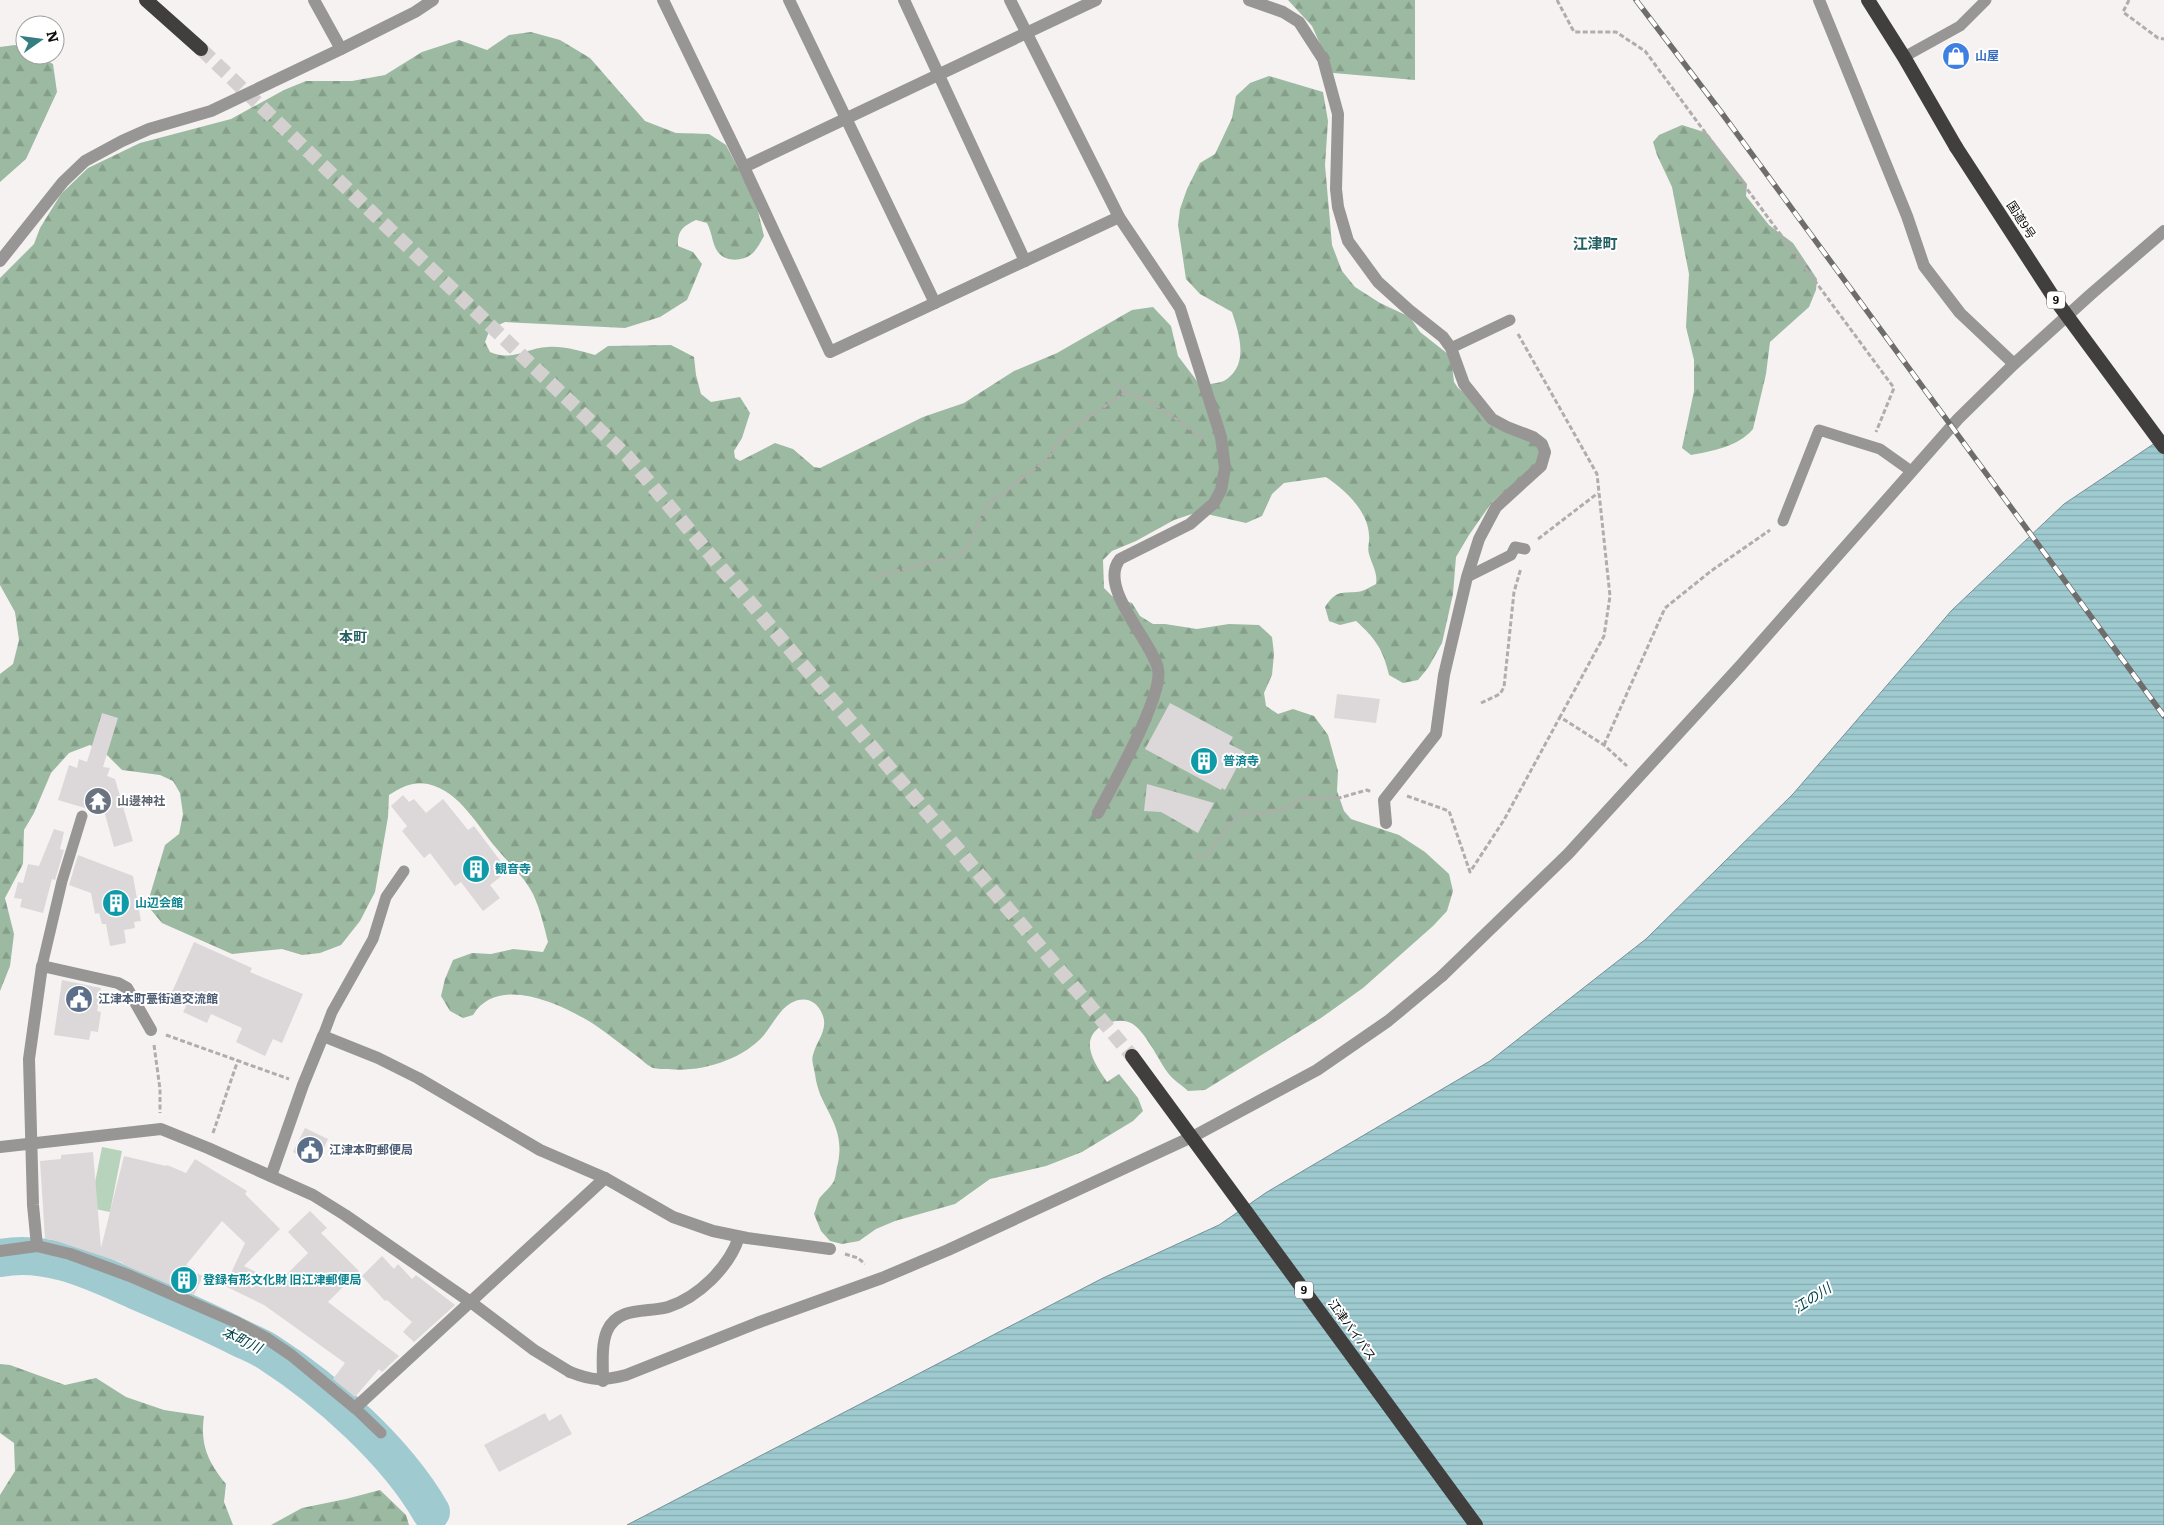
<svg xmlns="http://www.w3.org/2000/svg" width="2164" height="1525" font-family="Literata,'Noto Sans JP',serif">
<style>
.grass{fill:#b7d3bc}
.forest{fill:url(#forest-firs)}
.water{fill:url(#water-rules);stroke:#739296}
.lines{fill:none;stroke-linecap:round;stroke-linejoin:round}
.river{stroke:#9ecad0;stroke-width:38}
.building{fill:#dcd8da}
.trunk-tunnel{stroke:#d3d0cf;stroke-width:14;stroke-dasharray:14 7;stroke-linecap:butt}
.path{stroke:#b0adac;stroke-width:3;stroke-dasharray:5 2.5;stroke-linecap:butt}
.service{stroke:#979695;stroke-width:11}
.minor{stroke:#979695;stroke-width:12}
.tertiary{stroke:#979695;stroke-width:12}
.trunk{stroke:#403f3d;stroke-width:14}
.rail-casing{stroke:#6f6d6c;stroke-width:5.5}
.rail{stroke:#fff;stroke-width:4;stroke-dasharray:11;stroke-linecap:butt}
.trunk-bridge{stroke:#403f3d;stroke-width:14}
.labels{text-anchor:middle;stroke-width:4;stroke-linejoin:round;paint-order:stroke}
.shield{fill:#fff;stroke:#575656;stroke-width:1}
.shield-label{font-size:11px;font-weight:bold;fill:#0f0e0d}
.shop-label{font-size:12px;font-weight:bold;fill:#366cbe;stroke:#fff;text-anchor:start}
.street-label{font-size:12px;fill:#0f0e0d;stroke:#fff}
.culture-label{font-size:12px;font-weight:bold;fill:#0d838f;stroke:#fff;text-anchor:start}
.worship-label{font-size:12px;font-weight:bold;fill:#5b616d;stroke:#fff;text-anchor:start}
.service-label{font-size:12px;font-weight:bold;fill:#4e5e75;stroke:#fff;text-anchor:start}
.neighbourhood-label{font-size:14px;font-weight:bold;fill:#245f62;stroke:#fff}
.water-label{font-size:14px;font-style:italic;fill:#00444b;stroke:#fff}
.quarter-label{font-size:15px;font-weight:bold;fill:#245f62;stroke:#fff}
</style>
<defs>
<pattern id="forest-firs" width="22" height="20" patternUnits="userSpaceOnUse" patternTransform="scale(1.25)"><rect width="22" height="20" fill="#9cb9a1"/><path d="M5 1l3.5 6h-7zM16 11l3.5 6h-7z" fill="#859e89"/></pattern>
<pattern id="water-rules" width="6" height="5" patternUnits="userSpaceOnUse" patternTransform="scale(1.25)"><rect width="6" height="5" fill="#9ecad0"/><path d="M0 2.5h6" fill="none" stroke="#87acb1"/></pattern>
</defs>
<rect width="100%" height="100%" fill="#f6f2f1"/>
<path class="grass" d="M102,1147l20,4 -12,61 -20,-4z"/>
<g class="forest">
<path d="M1288,0h127v80l-82,-7 -21,-47z"/>
<path d="M531,32l29,8 30,18 55,63 31,12 33,1 17,11 30,58 8,33c-3,5 -7,13 -11,17 -10,9 -30,10 -37,-4 -4,-8 -4,-16 -9,-26l-11,-3c-13,6 -19,11 -18,26l15,6 9,12 -15,36 -27,17 -35,11 -120,-6 -15,7 -5,13 5,10c24,10 35,-4 58,-5 16,-1 32,4 47,8l13,-9 63,-1 23,12 2,18 5,19 10,8 29,-5 10,16 -8,25 -8,13 1,7 5,3 35,-18 18,6 21,18 6,1 103,-51 41,-14 50,-32 43,-18 75,-43 21,-3 18,19 7,30 22,29c8,-1 20,-1 27,-6 22,-16 12,-46 5,-67l-32,-18 -14,-15 -8,-54 2,-16 7,-20 13,-26 15,-9 17,-36 4,-22 14,-13 19,-7 54,16 5,29 -3,44 7,80 10,26 13,16 25,16 30,14 10,15 28,22 4,11 2,17 4,6 80,59 4,14 -50,41 -23,33 -13,22 -3,37 -11,49 -14,25 -10,12 -15,3 -14,-8c-6,-26 -14,-37 -33,-54l-16,4 -11,-4 -4,-14c11,-16 14,-14 31,-15 7,0 14,-5 20,-8 2,-11 -4,-19 -7,-30 -2,-6 1,-12 0,-19 -1,-24 -24,-45 -43,-58l-42,6 -12,11 -10,22 -16,7 -48,-11 -24,8 -38,21 -24,10 -9,9 1,28 8,8 20,7 8,13 13,8h12l32,5 32,-5 30,1 13,12 2,17 -2,21 -8,18 2,13 12,8 15,-5 21,7 14,19 10,36 -1,20 7,20 7,8 48,16 26,17 24,22 4,17 -6,20 -14,15 -70,62 -42,30 -116,72 -17,1c-6,-6 -15,-11 -20,-18 -9,-12 -24,-44 -37,-50 -8,-4 -19,-2 -26,1 -28,14 -11,39 2,58l12,-8 19,24 5,13 -10,10 -51,31 -36,14 -56,13 -35,25 -60,17 -19,8 -17,12 -17,3 -12,-3 -9,-10 -7,-17c2,-5 3,-10 5,-15 4,-6 11,-11 15,-18 2,-5 2,-12 4,-18 8,-40 -19,-54 -23,-89 -1,-6 -4,-14 -2,-19 3,-13 15,-25 10,-39 -5,-15 -18,-21 -32,-13 -12,7 -18,21 -27,32 -21,25 -65,38 -96,34 -4,0 -11,0 -15,-1 -5,-2 -11,-8 -15,-11 -15,-11 -28,-22 -43,-32 -31,-20 -97,-52 -122,-10l-10,3 -13,-7 -9,-15 4,-17 8,-19 19,-7 19,1 22,-5 30,3 5,-10c-4,-16 -8,-33 -15,-48 -8,-16 -24,-31 -36,-45 -19,-22 -37,-58 -69,-65 -15,-3 -27,3 -39,11l-1,22 -13,75 -15,29 -19,24 -21,8 -18,2 -20,-6 -50,5 -70,-31 -15,-18 18,-60 14,-11 4,-20 -3,-21 -7,-12 -13,-6 -38,-5 -16,-16 -16,-9 -21,8 -18,20 -17,40 -10,17 -1,34 -18,34 9,36 -4,32 -10,25v-317l13,-10 6,-24 -4,-28 -15,-27v-307l34,-34 6,-16 21,-34 27,-26 52,-25 91,-24 53,-29 22,-9h46l33,-6 37,-23 37,-12 28,10 22,-15z"/>
<path d="M15,45l10,4v6h11l17,9 4,28 -31,67 -26,23v-135z"/>
<path d="M1682,125l25,8 40,51 -1,12 23,29 24,18 24,36 -1,11 -7,17 -39,35 -4,32 -13,55c-15,18 -41,22 -62,26l-9,-7 12,-57v-31l-8,-33 3,-53 -17,-87 -15,-32 -4,-13 6,-7z"/>
<path d="M0,1364l10,1 55,20 31,-7 30,19 38,13 40,6c-4,29 4,46 22,68l-2,18 9,23h-233v-30l15,-24 -1,-28 -14,-10z"/>
<path d="M380,1490l26,25 3,10h-138l31,-17 44,-9z"/>
</g>
<path class="water" d="M2164,437v1088h-1537l476,-247 116,-53 48,-33 223,-131 156,-122 147,-145 159,-184 112,-106z"/>
<g class="lines">
<path class="river" d="M0,1258c49,-9 94,14 137,33 33,14 65,28 97,44 11,6 23,10 34,17 59,38 128,99 163,160"/>
</g>
<g class="building">
<path d="M1337,694l43,5 -4,24 -42,-5z"/>
<path d="M1170,703l63,34 -4,7 16,8 -20,38 -3,-2 -1,2 -76,-41z"/>
<path d="M102,713l16,5 -15,49 7,1 -3,8 8,3 18,62 -19,6 -9,-33 -47,-14 11,-35 8,3 2,-9 8,3z"/>
<path d="M1147,784l67,19 -16,30 -37,-21 -17,-1z"/>
<path d="M403,795l6,7 5,-3 12,14 17,-14 25,31 6,-4 34,45 -18,14 10,13 -17,13 -22,-29 -6,4 -25,-33 -6,5 -22,-27 5,-5 -16,-20z"/>
<path d="M54,829l10,3 -4,17 4,1 -9,30 -3,-1 -9,34 -23,-6 2,-8 -8,-1 4,-16 5,1 5,-19 11,2z"/>
<path d="M78,855l55,21 8,45 -7,1 1,6 -11,2 2,13 -16,3 -4,-22h-4l-3,-11 -4,1 -4,-21 -22,-8z"/>
<path d="M194,942l58,26 -2,4 53,22 -21,49 -9,-4 -8,17 -29,-14 6,-14 -31,-14 -4,9 -24,-11 3,-6 -17,-7z"/>
<path d="M62,980l39,8 -4,23 4,1 -3,20 -7,-1 -2,9 -35,-5z"/>
<path d="M305,1128l23,11 -11,24 -24,-11z"/>
<path d="M93,1152l8,96 23,-92 42,10 1,-1 19,8 9,-14 52,32 -2,3 35,35 -36,37 34,17 5,-8 2,1 23,-23 -20,-21 22,-21 17,17 -6,5 38,38 -31,31 71,54 -17,16 -3,-3 -24,28 -22,-18 12,-16 -81,-58 -39,-19 20,-43 -23,-22 -36,44 9,4 -1,3 9,4 -9,19 -72,-31 1,-1 -70,-23 -8,-1 -5,-78 21,-2v-4z"/>
<path d="M382,1256l12,13 4,-5 14,15 4,-4 39,30 -41,37 -11,-10 9,-10 -25,-22 -2,1 -23,-25z"/>
<path d="M545,1413l4,8 12,-7 11,20 -73,38 -15,-27z"/>
</g>
<g class="lines">
<path class="trunk-tunnel" d="M201,49l427,408 504,599"/>
<g class="path">
<path d="M1557,0l17,32h42l29,19 249,337 -18,44"/>
<path d="M2129,0l-6,12 35,26 6,1"/>
<path d="M1518,334l79,140 13,122 -6,40 -44,81 44,28 23,21"/>
<path d="M1117,383l9,9"/>
<path d="M1538,539l60,-46"/>
<path d="M873,577l83,-21 10,-7 22,-45 61,-46 9,-17 14,-13 54,-36 23,8 55,39"/>
<path d="M1481,703l19,-9 4,-7 10,-95 7,-24"/>
<path d="M1604,745l61,-137 46,-37 59,-41"/>
<path d="M1407,796l42,15 21,61 34,-52 56,-103"/>
<path d="M1196,856h10l21,-28 14,-14 9,-2 9,2 30,-6 12,-10h38l28,-8 5,2"/>
<path d="M166,1035l123,44"/>
<path d="M154,1045l6,44v24"/>
<path d="M213,1133l25,-73"/>
<path d="M845,1254l13,4 7,6"/>
</g>
<g class="service">
<path d="M1904,57l56,-31 26,-26"/>
<path d="M1451,348l59,-28"/>
<path d="M1783,521l36,-91 61,19 31,22"/>
<path d="M1467,577l44,-22 4,-8 10,2"/>
<path d="M42,966l20,-85 20,-65"/>
<path d="M323,1036l9,-24 41,-73 13,-42 18,-26"/>
<path d="M355,1408l26,25"/>
</g>
<g class="minor">
<path d="M314,0l27,49"/>
<path d="M663,0l81,167 86,185 289,-135"/>
<path d="M789,0l146,303"/>
<path d="M904,0l121,261"/>
<path d="M1010,0l109,217 61,91 41,129 4,31 -4,22 -7,13 -24,21 -70,35c-23,28 32,82 38,110 6,26 -46,117 -60,144"/>
<path d="M1249,0l34,12 16,10 24,37 15,55 -2,75 2,18 10,34 30,41 31,28 34,27 8,11 13,36 28,35 15,8 26,10 9,7 3,8 -4,14 -45,41 -17,32 -12,38 -23,98 -8,59 -52,66 2,23"/>
<path d="M1819,0l88,216 17,50 36,47 54,51"/>
<path d="M744,167l352,-167"/>
<path d="M0,261l63,-79 22,-21 37,-20 27,-12 62,-18 130,-62 74,-37 18,-12"/>
<path d="M1442,976l126,-122 173,-189 217,-246 56,-55 76,-69 74,-64"/>
<path d="M0,1147l161,-18 47,19 105,47 32,20 127,88 62,47 36,22"/>
<path d="M271,1176l32,-91 20,-49 55,22 40,20 122,72 65,28 68,39 40,14 34,7 83,11"/>
<path d="M37,1246l-4,-41 -4,-146 13,-93 76,17 9,5 24,42"/>
<path d="M0,1251l37,-5 33,8 60,22 106,46 30,16 25,17 64,53 250,-230"/>
<path d="M603,1381c0,-15 -2,-36 4,-50 11,-25 40,-18 61,-24 31,-10 61,-40 71,-70"/>
</g>
<path class="tertiary" d="M570,1372c23,9 32,9 56,3l131,-52 125,-45 66,-28 248,-115 121,-65 71,-49 54,-45"/>
<g class="trunk">
<path d="M146,0l55,49"/>
<path d="M1868,0l36,57 52,90"/>
</g>
<g class="rail-casing">
<path id="rail" d="M1636,0l85,112 443,604"/>
</g>
<use href="#rail" class="rail"/>
<g class="trunk-bridge">
<path d="M1956,147l98,151 110,149"/>
<path d="M1132,1056l344,469"/>
</g>
</g>
<defs>
<g id="shop-disc" transform="scale(1.4375)"><circle r="9.5" fill="#3f7fe0" stroke="#fff"/><path d="M-5-2.5h2.3a2.7 3.5 0 0 1 5.4 0H5L5.5 6h-11ZM-1.5-2.5h3a1.5 2.3 0 0 0-3 0Z" fill="#fff"/></g>
<g id="building-disc" transform="scale(1.4375)"><circle r="9.5" fill="#0f9aa8" stroke="#fff"/><path d="M-4-6H4V6H1V3H-1V6H-4ZM-2.5-4.3h1.7v1.8h-1.7ZM.8-4.3h1.7v1.8H.8ZM-2.5-1h1.7V.8h-1.7ZM.8-1h1.7V.8H.8Z" fill="#fff"/></g>
<g id="temple-disc" transform="scale(1.4375)"><circle r="9.5" fill="#6b7280" stroke="#fff"/><path d="M0-6L5-2H3V0L6.5 2.5H4V6H1.5V3h-3V6H-4V2.5H-6.5L-3 0V-2H-5Z" fill="#fff"/></g>
<g id="civic-disc" transform="scale(1.4375)"><circle r="9.5" fill="#5c6f8a" stroke="#fff"/><path d="M-.6-6.5H3V-4.5H.6V-3L4-1V1h2V6H-6V1h2V-1L-.6-3ZM-1.2 2.5V6h2.4V2.5Z" fill="#fff"/></g>
</defs>
<g fill-rule="evenodd">
<use href="#shop-disc" x="1956" y="56"/>
<use href="#building-disc" x="1204" y="761"/>
<use href="#temple-disc" x="98" y="801"/>
<use href="#building-disc" x="476" y="869"/>
<use href="#building-disc" x="116" y="903"/>
<use href="#civic-disc" x="79" y="999"/>
<use href="#civic-disc" x="310" y="1150"/>
<use href="#building-disc" x="184" y="1280"/>
</g>
<g class="labels">
<g class="shield">
<rect x="2047" y="291.5" width="18" height="17" rx="4"/>
<rect x="1295" y="1281.5" width="18" height="17" rx="4"/>
</g>
<g class="shield-label">
<text x="2056" y="304">9</text>
<text x="1304" y="1294">9</text>
</g>
<g class="shop-label">
<text x="1975" y="60">山屋</text>
</g>
<g class="street-label">
<text transform="translate(2021 220) rotate(57)" y="4">国道9号</text>
<text transform="translate(1352 1330) rotate(54)" y="4">江津バイパス</text>
</g>
<g class="culture-label">
<text x="1223" y="765">普済寺</text>
<text x="495" y="873">観音寺</text>
<text x="135" y="907">山辺会館</text>
<text x="203" y="1284">登録有形文化財 旧江津郵便局</text>
</g>
<g class="worship-label">
<text x="117" y="805">山邊神社</text>
</g>
<g class="service-label">
<text x="98" y="1003">江津本町甍街道交流館</text>
<text x="329" y="1154">江津本町郵便局</text>
</g>
<g class="neighbourhood-label">
<text x="353" y="642">本町</text>
</g>
<g class="water-label">
<text transform="translate(1812 1298) rotate(-33)" y="5">江の川</text>
<text transform="translate(242 1340) rotate(25)" y="5">本町川</text>
</g>
<g class="quarter-label">
<text x="1595" y="249">江津町</text>
</g>
</g>
<g transform="translate(40 40) rotate(76)"><circle r="24" fill="#ffffff" stroke="#9f9f9e"/>
<path d="M0-4L9 19L0 12L-9 19Z" fill="#347d80"/>
<text y="-8" font-size="14" font-weight="bold" text-anchor="middle" fill="#0f0e0d">N</text>
</g>
</svg>
